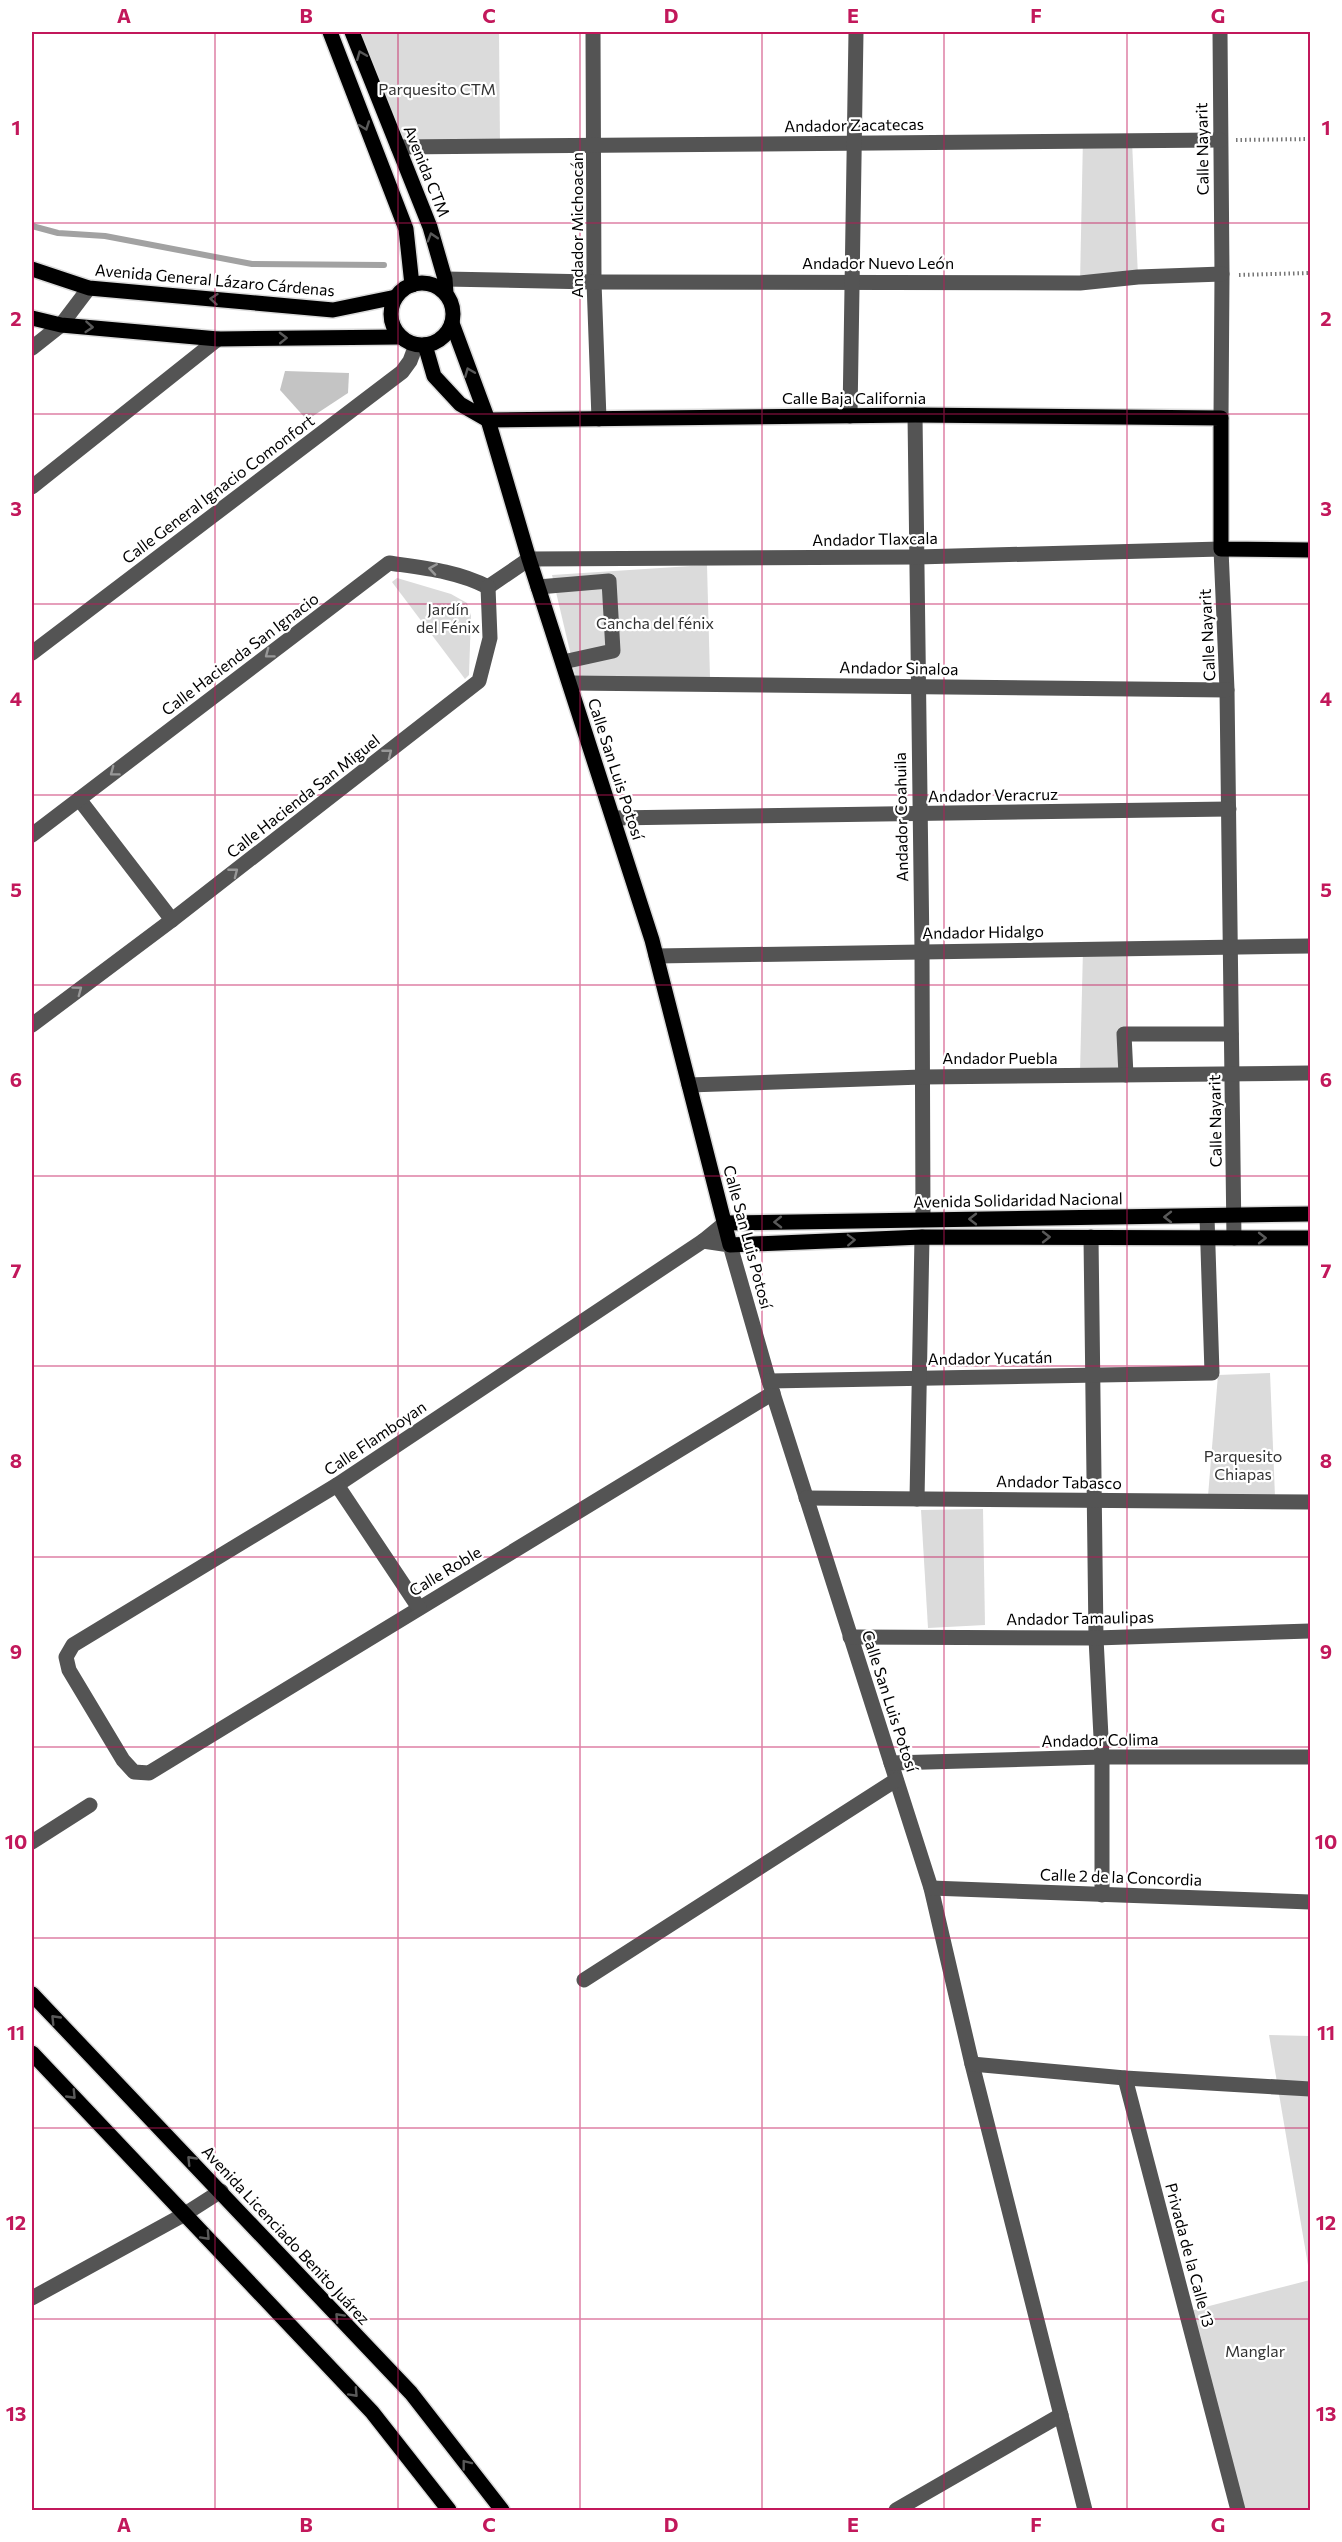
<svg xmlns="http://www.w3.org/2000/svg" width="1342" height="2542" font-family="Commissioner,sans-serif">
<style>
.green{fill:#dbdbdb}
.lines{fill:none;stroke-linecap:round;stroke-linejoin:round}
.stream{stroke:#a2a2a2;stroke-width:6}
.building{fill:#c4c4c4}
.major-casing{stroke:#dbdbdb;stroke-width:18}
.path{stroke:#767676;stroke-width:4;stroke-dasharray:1.5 3;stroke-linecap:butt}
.minor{stroke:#545454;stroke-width:15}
.major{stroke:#000;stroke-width:15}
.oneway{stroke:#595959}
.oneway2{stroke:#989898}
.grid{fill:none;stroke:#c2185b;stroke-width:1.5;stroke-opacity:0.55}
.labels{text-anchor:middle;stroke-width:4.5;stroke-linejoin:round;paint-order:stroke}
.park-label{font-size:16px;fill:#323232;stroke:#fff}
.street-label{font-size:16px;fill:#000;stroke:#fff}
.neatline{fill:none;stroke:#c2185b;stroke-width:2}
.grid-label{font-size:20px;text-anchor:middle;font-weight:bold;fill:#c2185b}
</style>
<rect width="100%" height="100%" fill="#fff"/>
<g class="green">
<path d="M352,32h147l1,114 -102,1z"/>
<path d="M1083,137l49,4 6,136 -58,6z"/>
<path d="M707,565l3,113 -134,-1 -24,-102z"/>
<path d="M397,578l54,16 16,9 4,13 -2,59 -4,4 -73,-97z"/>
<path d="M1127,948l1,123 -48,2 3,-124z"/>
<path d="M1270,1373l5,124 -67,-1 10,-121z"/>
<path d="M983,1509l2,116 -57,3 -7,-118z"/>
<path d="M1269,2035l41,1v241z"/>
<path d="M1310,2280v230h-68l-56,-198z"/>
</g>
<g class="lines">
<path class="stream" d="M32,226l26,7 47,3 147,28 132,1"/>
</g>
<path class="building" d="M285,371l64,2 -1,20 -41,27 -27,-30z"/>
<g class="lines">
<g class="major-casing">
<g id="major">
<path d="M330,32l76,197 6,56"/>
<path d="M352,32l78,195 15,52 1,14"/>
<path d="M32,269l57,19 244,22 63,-13"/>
<circle cx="422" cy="314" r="31"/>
<path d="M32,318l29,7 157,14 182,-2"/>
<path d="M452,323l36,97 41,139 123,381 78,305 192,-8 388,1"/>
<path d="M425,345l9,31 26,28 28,16 427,-5 306,3v131l89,1"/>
<path d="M725,1223l585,-9"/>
<path d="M32,1994l379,399 91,117"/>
<path d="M32,2053l340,359 77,98"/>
</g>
</g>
<g class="path">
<path d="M1236,140l74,-1"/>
<path d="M1239,275l71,-2"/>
</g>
<g class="minor">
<path d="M593,32l1,250 5,137"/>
<path d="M1220,32l2,242 -1,144"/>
<path d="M398,147l822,-7"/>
<path d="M445,279l149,3 486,1 58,-6 84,-3"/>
<path d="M32,348l29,-23 28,-37"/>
<path d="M915,415l7,536 1,268"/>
<path d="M850,416l6,-384"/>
<path d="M32,487l186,-148"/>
<path d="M488,587l41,-28 388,-2 304,-8 6,141 7,548"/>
<path d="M538,587l71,-6 4,70 -50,11"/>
<path d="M32,653l370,-281 8,-11 6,-16"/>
<path d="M570,683l657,7"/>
<path d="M79,799l93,121"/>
<path d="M613,818l616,-9"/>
<path d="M32,835l357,-272c35,5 68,8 99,24"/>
<path d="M656,956l654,-10"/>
<path d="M32,1025l140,-105 307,-239 11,-43 -2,-51"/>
<path d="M1126,1075l-2,-41h107"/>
<path d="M689,1085l233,-8 388,-4"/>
<path d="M725,1223l-22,18 -366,244 -264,160 -7,12 3,13 54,90 11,12 15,1 624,-380"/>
<path d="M1091,1237l5,401 6,119v138"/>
<path d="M703,1241l27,4 39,136 162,507 41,176 113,446"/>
<path d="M769,1381l443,-8 -5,-156"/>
<path d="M337,1485l82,123"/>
<path d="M806,1498l504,4"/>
<path d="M917,1499l5,-262"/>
<path d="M850,1637l246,1 214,-7"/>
<path d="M891,1763l211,-6h208"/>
<path d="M32,1842l58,-37"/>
<path d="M931,1888l379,14"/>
<path d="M584,1980l312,-200"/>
<path d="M972,2064l153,14 185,11"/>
<path d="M1125,2078l113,432"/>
<path d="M32,2298l153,-84 36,-23"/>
<path d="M896,2510l165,-95"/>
</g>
<use href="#major" class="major"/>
</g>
<defs><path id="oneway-chevron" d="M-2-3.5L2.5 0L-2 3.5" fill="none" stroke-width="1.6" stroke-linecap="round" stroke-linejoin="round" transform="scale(1.5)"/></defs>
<g class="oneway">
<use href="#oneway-chevron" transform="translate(361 55) rotate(-112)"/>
<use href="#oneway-chevron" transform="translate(365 126) rotate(70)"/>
<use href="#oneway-chevron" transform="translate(432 237) rotate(-107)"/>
<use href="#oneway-chevron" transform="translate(214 299) rotate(-175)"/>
<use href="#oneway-chevron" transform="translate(89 327) rotate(4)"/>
<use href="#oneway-chevron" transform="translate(283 338) rotate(-1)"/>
<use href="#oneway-chevron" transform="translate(469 372) rotate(-112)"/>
<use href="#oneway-chevron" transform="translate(1168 1217) rotate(180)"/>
<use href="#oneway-chevron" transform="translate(973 1219) rotate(180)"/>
<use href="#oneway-chevron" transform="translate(778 1222) rotate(179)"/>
<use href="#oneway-chevron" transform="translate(1046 1237)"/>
<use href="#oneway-chevron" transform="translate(1262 1238)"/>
<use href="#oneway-chevron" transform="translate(851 1240) rotate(-2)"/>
<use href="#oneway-chevron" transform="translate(55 2019) rotate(-134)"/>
<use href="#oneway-chevron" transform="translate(72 2095) rotate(46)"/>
<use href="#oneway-chevron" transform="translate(191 2160) rotate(-134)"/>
<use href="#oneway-chevron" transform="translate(206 2236) rotate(47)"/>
<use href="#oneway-chevron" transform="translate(339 2317) rotate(-133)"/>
<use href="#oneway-chevron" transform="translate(354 2393) rotate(47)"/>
<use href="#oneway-chevron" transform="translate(466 2464) rotate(-128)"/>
</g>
<g class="oneway2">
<use href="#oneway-chevron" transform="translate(433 569) rotate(-171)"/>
<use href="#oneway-chevron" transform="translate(269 654) rotate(143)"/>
<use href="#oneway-chevron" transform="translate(388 753) rotate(-38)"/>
<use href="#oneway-chevron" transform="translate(114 772) rotate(143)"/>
<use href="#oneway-chevron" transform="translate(234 872) rotate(-38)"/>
<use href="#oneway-chevron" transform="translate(78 990) rotate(-37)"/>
</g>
<path class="grid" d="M215,32v2478M398,32v2478M580,32v2478M762,32v2478M944,32v2478M1127,32v2478M32,223h1278M32,414h1278M32,604h1278M32,795h1278M32,985h1278M32,1176h1278M32,1366h1278M32,1557h1278M32,1747h1278M32,1938h1278M32,2128h1278M32,2319h1278"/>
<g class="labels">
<g class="park-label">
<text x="437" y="95">Parquesito CTM</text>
<text x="448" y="615">Jardín<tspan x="448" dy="18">del Fénix</tspan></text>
<text x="655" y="629">Cancha del fénix</text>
<text x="1243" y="1462">Parquesito<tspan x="1243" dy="18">Chiapas</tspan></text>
<text x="1255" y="2357">Manglar</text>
</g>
<g class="street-label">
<text transform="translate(854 125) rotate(-1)" y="6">Andador Zacatecas</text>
<text transform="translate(1202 149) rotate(-91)" y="6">Calle Nayarit</text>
<text transform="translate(427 171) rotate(68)" y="6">Avenida CTM</text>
<text transform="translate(577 225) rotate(-90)" y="6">Andador Michoacán</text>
<text x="878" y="269">Andador Nuevo León</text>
<text transform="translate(215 280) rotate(5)" y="6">Avenida General Lázaro Cárdenas</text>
<text x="854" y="404">Calle Baja California</text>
<text transform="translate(218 489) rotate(-37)" y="6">Calle General Ignacio Comonfort</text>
<text transform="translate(875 539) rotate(-1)" y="6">Andador Tlaxcala</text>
<text transform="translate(1207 635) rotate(-93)" y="6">Calle Nayarit</text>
<text transform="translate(240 654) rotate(-37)" y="6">Calle Hacienda San Ignacio</text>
<text transform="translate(899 668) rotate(1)" y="6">Andador Sinaloa</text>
<text transform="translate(616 769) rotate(72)" y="6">Calle San Luis Potosí</text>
<text transform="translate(993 795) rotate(-1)" y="6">Andador Veracruz</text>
<text transform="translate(303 796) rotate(-38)" y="6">Calle Hacienda San Miguel</text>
<text transform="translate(901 817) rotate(-91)" y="6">Andador Coahuila</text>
<text transform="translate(983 932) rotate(-1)" y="6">Andador Hidalgo</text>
<text x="1000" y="1064">Andador Puebla</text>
<text transform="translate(1215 1121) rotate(-91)" y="6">Calle Nayarit</text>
<text transform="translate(1018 1200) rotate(-1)" y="6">Avenida Solidaridad Nacional</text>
<text transform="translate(748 1237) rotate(75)" y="6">Calle San Luis Potosí</text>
<text transform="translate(990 1358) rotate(-1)" y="6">Andador Yucatán</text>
<text transform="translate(375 1438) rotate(-34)" y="6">Calle Flamboyan</text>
<text transform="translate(1059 1482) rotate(1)" y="6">Andador Tabasco</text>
<text transform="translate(445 1571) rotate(-31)" y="6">Calle Roble</text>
<text transform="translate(1080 1618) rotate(-1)" y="6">Andador Tamaulipas</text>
<text transform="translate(890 1701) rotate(72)" y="6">Calle San Luis Potosí</text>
<text transform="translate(1100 1740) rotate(-1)" y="6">Andador Colima</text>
<text transform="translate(1121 1877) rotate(2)" y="6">Calle 2 de la Concordia</text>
<text transform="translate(286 2235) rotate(47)" y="6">Avenida Licenciado Benito Juárez</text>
<text transform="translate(1190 2255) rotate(75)" y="6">Privada de la Calle 13</text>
</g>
</g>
<rect width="1342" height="2542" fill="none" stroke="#ffffff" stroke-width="66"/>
<rect x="33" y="33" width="1276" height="2476" class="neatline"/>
<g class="grid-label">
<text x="124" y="23">A</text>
<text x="306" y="23">B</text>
<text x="489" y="23">C</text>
<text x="671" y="23">D</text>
<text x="853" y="23">E</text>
<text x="1036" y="23">F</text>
<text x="1218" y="23">G</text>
<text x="16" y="135">1</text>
<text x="1326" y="135">1</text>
<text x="16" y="326">2</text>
<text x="1326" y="326">2</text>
<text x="16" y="516">3</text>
<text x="1326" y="516">3</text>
<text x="16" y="706">4</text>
<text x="1326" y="706">4</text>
<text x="16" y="897">5</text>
<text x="1326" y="897">5</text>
<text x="16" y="1087">6</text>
<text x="1326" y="1087">6</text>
<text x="16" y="1278">7</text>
<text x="1326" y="1278">7</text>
<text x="16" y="1468">8</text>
<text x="1326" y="1468">8</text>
<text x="16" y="1659">9</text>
<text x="1326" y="1659">9</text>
<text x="16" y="1849">10</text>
<text x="1326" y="1849">10</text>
<text x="16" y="2040">11</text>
<text x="1326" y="2040">11</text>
<text x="16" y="2230">12</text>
<text x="1326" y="2230">12</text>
<text x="16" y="2421">13</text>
<text x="1326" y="2421">13</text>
<text x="124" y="2532">A</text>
<text x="306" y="2532">B</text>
<text x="489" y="2532">C</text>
<text x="671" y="2532">D</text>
<text x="853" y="2532">E</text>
<text x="1036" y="2532">F</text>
<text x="1218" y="2532">G</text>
</g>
</svg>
